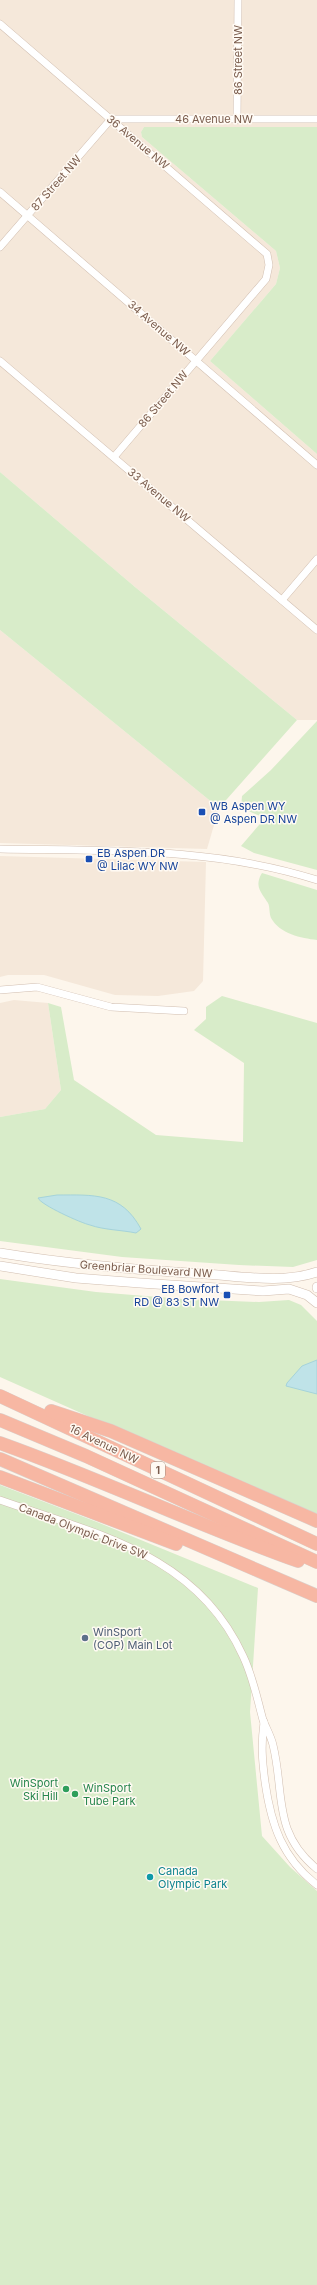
<svg xmlns="http://www.w3.org/2000/svg" width="317" height="2285" font-family="Inter,sans-serif">
<style>
.residential{fill:#f5e8da}
.green{fill:#d8ecc9}
.water{fill:#bfe3e8;stroke:#a5d3da}
.lines{fill:none;stroke-linecap:round;stroke-linejoin:round}
.minor-casing{stroke:#d1beb0;stroke-width:8}
.tertiary-casing{stroke:#d1beb0;stroke-width:10}
.motorway-casing{stroke:#dad1cd;stroke-width:14}
.minor{stroke:#fff;stroke-width:7}
.tertiary{stroke:#fff;stroke-width:9}
.motorway{stroke:#f7b7a3;stroke-width:13}
.transit-dot{fill:#1a4fb4;stroke:#fffaf3;stroke-width:1.5}
.service-dot{fill:#5c6f8a;stroke:#fffaf3;stroke-width:1.5}
.leisure-dot{fill:#2e9e5b;stroke:#fffaf3;stroke-width:1.5}
.culture-dot{fill:#0f9aa8;stroke:#fffaf3;stroke-width:1.5}
.labels{text-anchor:middle;stroke-width:3;stroke-linejoin:round;paint-order:stroke}
.shield{fill:#fffaf3;stroke:#a28b7f;stroke-width:1}
.shield-label{font-size:10px;font-weight:bold;fill:#7a5c4d}
.street-label{font-size:11px;fill:#7a5c4d;stroke:#fffaf3}
.transit-label{font-size:11px;fill:#164399;stroke:#fffaf3;text-anchor:start}
.service-label{font-size:11px;fill:#4e5e75;stroke:#fffaf3;text-anchor:start}
.leisure-label{font-size:11px;fill:#27864d;stroke:#fffaf3;text-anchor:end}
.culture-label{font-size:11px;fill:#0d838f;stroke:#fffaf3;text-anchor:start}
</style>
<rect width="100%" height="100%" fill="#fdf6ec"/>
<g class="residential">
<path d="M0,0h317v127h-173l-3,5 1,5 134,114 4,17 -4,16 -66,77 107,93v266h-20l-162,-133 -135,-115z"/>
<path d="M0,630l219,178 -12,41 -207,-6z"/>
<path d="M0,856l206,6 -3,119 -9,10 -36,5 -43,-1 -71,-20h-36l-8,2z"/>
<path d="M14,1000l34,3 13,87 -16,19 -45,8v-114z"/>
</g>
<g class="green">
<path d="M144,127h173v327l-107,-93 66,-77 4,-16 -4,-17 -134,-114 -1,-5z"/>
<path d="M0,472l135,115 162,133 -78,88 -219,-178z"/>
<path d="M317,721v149l-63,-17 -13,-7 24,-28 -24,-10 1,-12 29,-26z"/>
<path d="M262,873l55,17v50c-16,-2 -37,-6 -46,-22 -2,-5 -1,-11 -3,-15 -7,-11 -14,-17 -6,-30z"/>
<path d="M222,996l95,27v237l-24,7 -54,-2 -117,-8 -122,-16v-124l45,-8 16,-19 -13,-87 13,4 13,73 82,55 87,7 1,-79 -50,-33 12,-11v-12z"/>
<path d="M0,1279l96,13 87,7 76,3 30,-2 12,5 16,16v194l-65,-26 -252,-112z"/>
<path d="M0,1485l97,37 161,66 -8,124 12,124 28,31 27,24v394h-317z"/>
</g>
<g class="water">
<path d="M57,1195c37,0 64,-3 84,34l-5,4c-14,-3 -32,-3 -46,-8 -9,-2 -49,-20 -52,-27z"/>
<path d="M317,1360v34l-31,-8 1,-3 15,-17z"/>
</g>
<g class="lines">
<g class="minor-casing">
<g id="minor">
<path d="M0,24l267,230 2,11 -3,14 -152,178"/>
<path d="M237,120l1,-120"/>
<path d="M0,192l317,273"/>
<path d="M0,247l111,-128h206"/>
<path d="M0,361l317,269"/>
<path d="M282,600l35,-41"/>
<path d="M0,849c107,2 214,-2 317,31"/>
<path d="M0,990l37,-3 74,20 73,4"/>
<path d="M0,1500c96,34 197,54 243,156 10,21 14,42 20,64 3,8 8,16 10,25 12,49 -1,87 44,124"/>
<path d="M264,1722c-3,23 -2,37 1,60 6,42 17,76 52,103"/>
</g>
</g>
<g class="tertiary-casing">
<g id="tertiary">
<path d="M0,1253c68,11 136,17 205,21 36,2 77,10 112,-2"/>
<path d="M0,1266l76,12 64,5 123,8 26,-2 18,6 10,8"/>
<path d="M317,1287v1"/>
</g>
</g>
<g class="motorway-casing">
<g id="motorway">
<path d="M0,1396l317,148"/>
<path d="M51,1411l60,20 206,90"/>
<path d="M0,1420l86,36 231,106"/>
<path d="M0,1443c101,36 197,82 298,118"/>
<path d="M0,1459l317,137"/>
<path d="M0,1477l176,67"/>
</g>
</g>
<use href="#minor" class="minor"/>
<use href="#tertiary" class="tertiary"/>
<use href="#motorway" class="motorway"/>
</g>
<g class="transit-dot">
<rect x="198" y="808" width="8" height="8" rx="2"/>
<rect x="85" y="855" width="8" height="8" rx="2"/>
<rect x="223" y="1291" width="8" height="8" rx="2"/>
</g>
<circle class="service-dot" cx="85" cy="1638" r="4"/>
<g class="leisure-dot">
<circle cx="66" cy="1789" r="4"/>
<circle cx="75" cy="1794" r="4"/>
</g>
<circle class="culture-dot" cx="150" cy="1877" r="4"/>
<g class="labels">
<rect class="shield" x="151" y="1462" width="14" height="16" rx="3"/>
<g class="shield-label">
<text x="158" y="1474">1</text>
</g>
<g class="street-label">
<text transform="translate(238 60) rotate(-90)" y="4">86 Street NW</text>
<text x="214" y="123">46 Avenue NW</text>
<text transform="translate(138 142) rotate(40)" y="4">36 Avenue NW</text>
<text transform="translate(56 183) rotate(-49)" y="4">87 Street NW</text>
<text transform="translate(159 328) rotate(41)" y="4">34 Avenue NW</text>
<text transform="translate(163 399) rotate(-50)" y="4">86 Street NW</text>
<text transform="translate(159 495) rotate(40)" y="4">33 Avenue NW</text>
<text transform="translate(146 1269) rotate(4)" y="4">Greenbriar Boulevard NW</text>
<text transform="translate(104 1444) rotate(26)" y="4">16 Avenue NW</text>
<text transform="translate(83 1531) rotate(21)" y="4">Canada Olympic Drive SW</text>
</g>
<g class="transit-label">
<text x="210" y="810">WB Aspen WY<tspan x="210" dy="13">@ Aspen DR NW</tspan></text>
<text x="97" y="857">EB Aspen DR<tspan x="97" dy="13">@ Lilac WY NW</tspan></text>
<text x="219" y="1293" text-anchor="end">EB Bowfort<tspan x="219" dy="13">RD @ 83 ST NW</tspan></text>
</g>
<g class="service-label">
<text x="93" y="1636">WinSport<tspan x="93" dy="13">(COP) Main Lot</tspan></text>
</g>
<g class="leisure-label">
<text x="58" y="1787">WinSport<tspan x="58" dy="13">Ski Hill</tspan></text>
<text x="83" y="1792" text-anchor="start">WinSport<tspan x="83" dy="13">Tube Park</tspan></text>
</g>
<g class="culture-label">
<text x="158" y="1875">Canada<tspan x="158" dy="13">Olympic Park</tspan></text>
</g>
</g>
</svg>
